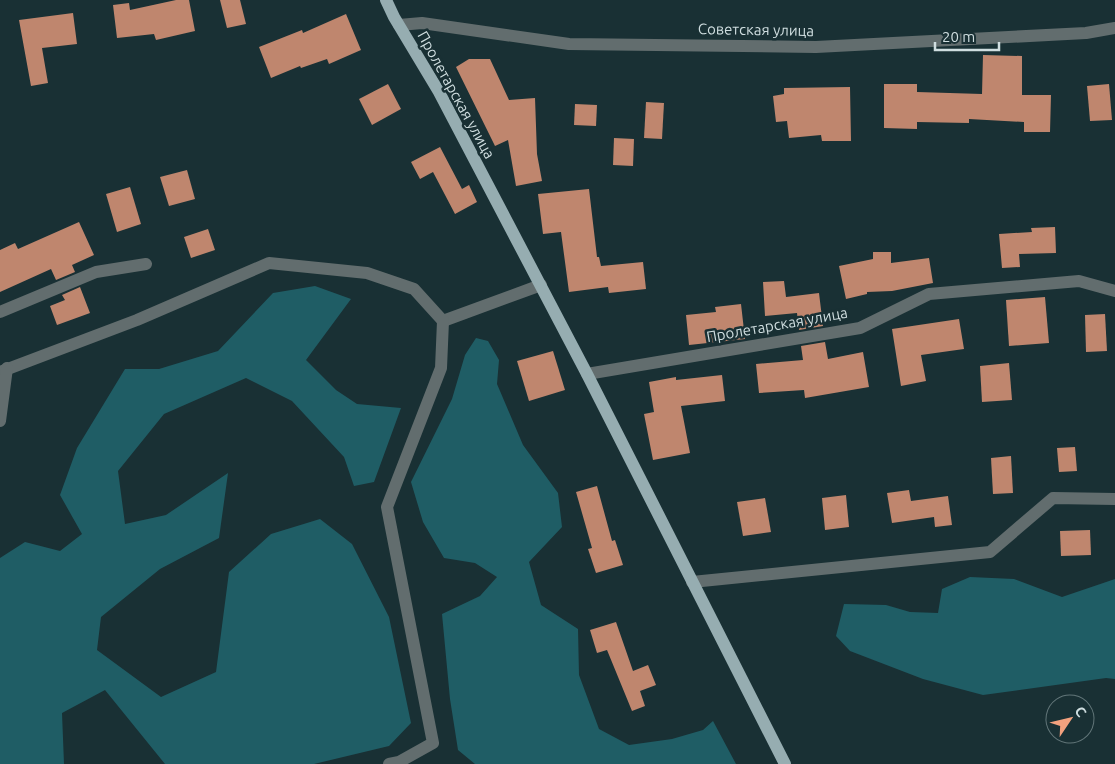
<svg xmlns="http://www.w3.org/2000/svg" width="1115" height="764" font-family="Ubuntu,sans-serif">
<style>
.forest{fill:#1f5d65}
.building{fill:#bf866e}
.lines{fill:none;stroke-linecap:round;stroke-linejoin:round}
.minor{stroke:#626d6e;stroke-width:12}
.major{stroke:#96adb1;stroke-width:12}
.labels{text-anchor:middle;stroke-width:5;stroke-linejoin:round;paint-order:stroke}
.street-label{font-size:15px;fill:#d0dee0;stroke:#193034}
</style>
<rect width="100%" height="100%" fill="#193034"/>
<g class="forest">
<path d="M315,286l36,13 -45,61 30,30 21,14 44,4 -27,74 -20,4 -10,-29 -52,-56 -46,-23 -82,36 -46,57 7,53 41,-9 62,-42 -9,65 -59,31 -59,48 -4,33 64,47 55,-25 13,-100 42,-38 49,-15 32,25 37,73 22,106 -22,23 -75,18h-149l-60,-74 -43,23 2,51h-64v-206l25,-16 35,9 22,-17 -22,-39 17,-47 48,-79h34l59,-18 55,-58z"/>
<path d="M476,338l12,3 11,19 -2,24 26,61 35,48 4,34 -33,35 12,43 37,24 1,46 20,54 30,16 43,-6 31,-9 10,-9 23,43h-261l-17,-14 -8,-51 -8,-85 38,-18 17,-19 -22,-14 -31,-5 -21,-36 -12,-40 41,-83 13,-44z"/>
<path d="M970,577l44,2 48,18 53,-18v100l-9,-1 -123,17 -60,-16 -73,-28 -14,-15 8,-32 42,1 24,7 28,1 4,-24z"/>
</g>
<g class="building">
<path d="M176,0h13l6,31 -39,9 -2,-6 -37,4 -4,-33 16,-2 1,7z"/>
<path d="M220,0h20l6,24 -19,4z"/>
<path d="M73,13l4,31 -35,4 6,35 -17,3 -12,-66z"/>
<path d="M346,14l15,36 -32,14 -2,-5 -26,9 -1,-2 -29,12 -12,-31 43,-17 1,3z"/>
<path d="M983,55l39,1v39h29l-1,37h-26v-10l-55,-3v4l-52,-1v7l-33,-1v-44h33v8l65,2z"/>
<path d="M469,59h21l19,41 26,-2 2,56 5,27 -26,5 -8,-46 -13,6 -39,-79z"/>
<path d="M388,84l13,25 -29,16 -13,-26z"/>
<path d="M1109,84l3,36 -22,1 -3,-35z"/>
<path d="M850,87l1,54h-29l-1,-6 -32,3 -2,-17 -11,1 -3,-26 11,-2v-6z"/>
<path d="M646,102l18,1 -2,36 -18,-1z"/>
<path d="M575,104l22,1 -1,21 -22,-1z"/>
<path d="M614,138l20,1 -1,27 -20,-1z"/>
<path d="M440,147l22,42 7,-4 8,17 -22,12 -22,-42 -13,7 -9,-17z"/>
<path d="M187,170l8,29 -26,7 -9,-29z"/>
<path d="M130,187l11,37 -24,8 -11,-38z"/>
<path d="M589,189l8,68h2l2,9 42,-4 3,27 -37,4 -1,-6 -39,5 -8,-60 -18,2 -5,-40z"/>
<path d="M79,222l15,33 -22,10 3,7 -19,8 -5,-11 -51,23v-42l15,-7 3,6z"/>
<path d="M1055,227l1,26 -37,1 1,13 -18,1 -3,-34 33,-2 -1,-4z"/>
<path d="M208,229l7,21 -24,8 -7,-21z"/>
<path d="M873,252h18v11l38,-5 4,25 -41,8 -25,1v2l-21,5 -7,-33 34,-7z"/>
<path d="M784,281l2,16 33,-4 4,33 -24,4 -2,-17 -32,3 -2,-34z"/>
<path d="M80,287l10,26 -33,12 -7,-19 15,-6 -3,-5z"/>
<path d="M1045,297l4,46 -40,3 -3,-46z"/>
<path d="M741,304l4,35 -56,6 -3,-30 30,-3 -1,-5z"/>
<path d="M1105,314l2,37 -21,1 -1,-37z"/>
<path d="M959,319l5,30 -43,6 5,26 -25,5 -9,-57z"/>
<path d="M825,342l3,17 35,-7 6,35 -64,11 -1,-8 -45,3 -3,-29 47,-4 -2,-14z"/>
<path d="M553,351l12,39 -36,11 -12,-40z"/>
<path d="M1009,363l3,37 -30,2 -2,-36z"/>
<path d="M722,375l3,26 -44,5 9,47 -37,7 -9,-46 10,-2 -5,-30 27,-5v3z"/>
<path d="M1075,447l2,24 -18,1 -2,-24z"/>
<path d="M1011,456l2,37 -20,1 -2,-36z"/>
<path d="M597,486l15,55 3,-1 8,25 -27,8 -8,-24 4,-1 -16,-56z"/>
<path d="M909,490l2,11 37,-5 4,29 -17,2 -1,-10 -42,6 -5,-30z"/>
<path d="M846,495l3,32 -24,3 -3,-32z"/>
<path d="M765,498l6,34 -28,4 -6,-34z"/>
<path d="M1090,530l1,25 -30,1 -1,-25z"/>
<path d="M616,622l17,49 15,-6 8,20 -16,6 5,15 -13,5 -25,-61 -10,3 -7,-23z"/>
</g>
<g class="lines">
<g class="minor">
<path d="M399,25l23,-2 147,21 247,3 270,-14 29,-5"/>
<path d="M0,312l96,-40 50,-8"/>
<path d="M443,321l98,-36"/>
<path d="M0,372l137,-52 132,-57 98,10 47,16 29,32 -2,47 -54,139 46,236 -34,19 -10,2"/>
<path d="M587,374l273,-46 69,-34 150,-13 36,10"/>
<path d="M0,421l7,-53"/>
<path d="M692,582l298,-30 63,-54 62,1"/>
</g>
<path class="major" d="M386,0l8,17 45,75 148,282 198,390"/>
</g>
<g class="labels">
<g class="street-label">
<text transform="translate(756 30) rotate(1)" y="5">Советская улица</text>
<text transform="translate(456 95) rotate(61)" y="5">Пролетарская улица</text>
<text transform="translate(777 325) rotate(-10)" y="5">Пролетарская улица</text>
</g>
</g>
<g transform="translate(1070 719) rotate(55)"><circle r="24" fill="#193034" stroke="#627679"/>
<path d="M0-4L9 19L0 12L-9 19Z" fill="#f2a17e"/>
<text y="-8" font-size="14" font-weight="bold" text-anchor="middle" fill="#d0dee0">С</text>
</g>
<path d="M935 42v8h64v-8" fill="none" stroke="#d0dee0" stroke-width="2.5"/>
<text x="942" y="42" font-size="15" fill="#d0dee0" stroke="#193034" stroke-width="4" paint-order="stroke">20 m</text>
</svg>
